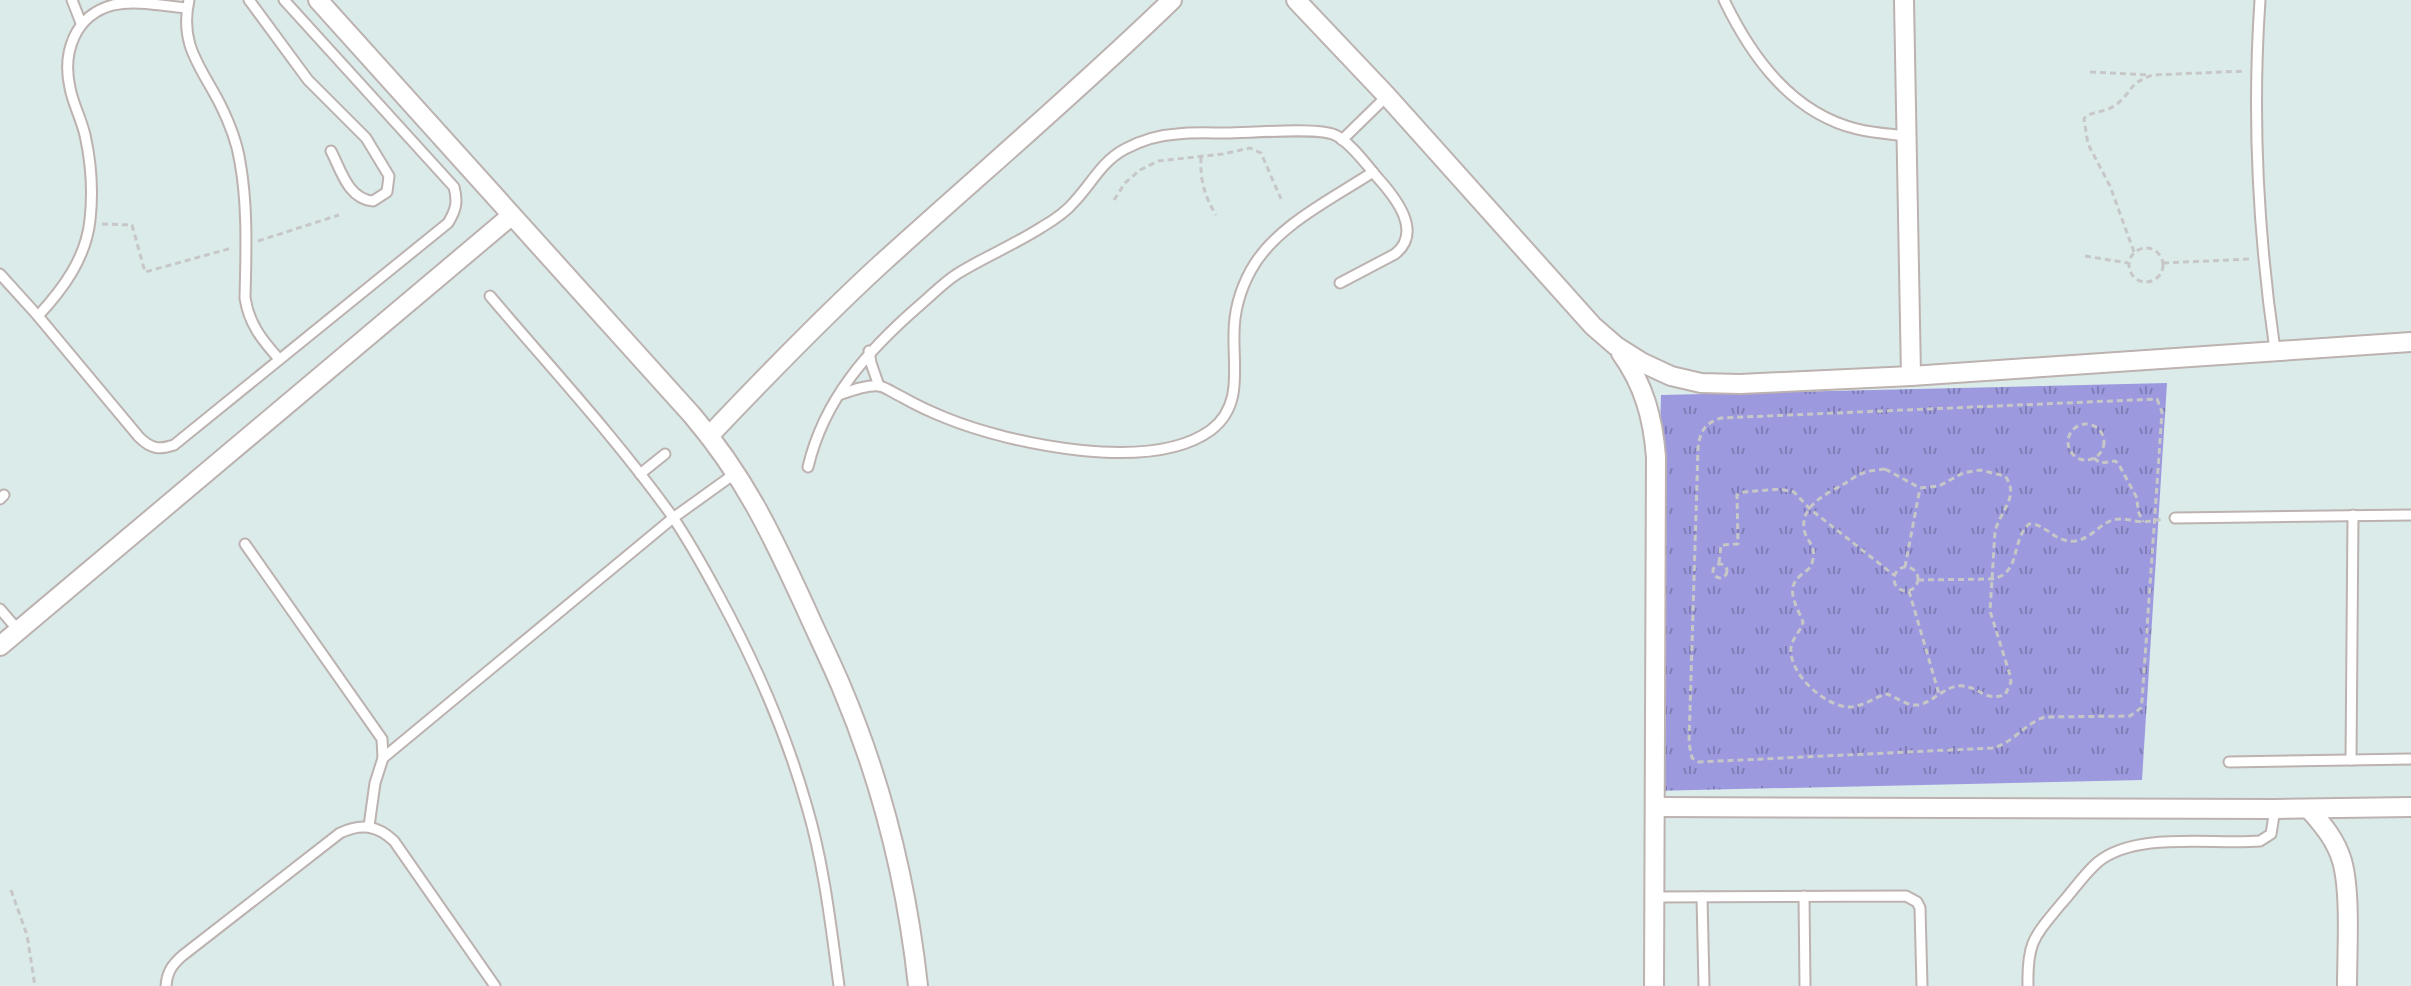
<svg xmlns="http://www.w3.org/2000/svg" width="2411" height="986" font-family="Roboto,sans-serif">
<style>
.grass{fill:url(#grass-tufts)}
.lines{fill:none;stroke-linecap:round;stroke-linejoin:round}
.service-casing{stroke:#bcb2af;stroke-width:13}
.minor-casing{stroke:#bcb2af;stroke-width:22}
.path{stroke:#c7c7c7;stroke-width:3;stroke-dasharray:6 4;stroke-linecap:butt}
.service{stroke:#fff;stroke-width:9}
.minor{stroke:#fff;stroke-width:18}
</style>
<defs>
<pattern id="grass-tufts" width="24" height="20" patternUnits="userSpaceOnUse" patternTransform="scale(2)"><rect width="24" height="20" fill="#9c99df"/><path d="M3 7l-1-3M5 7V3M7 7l1-3M15 17l-1-3M17 17v-4M19 17l1-3" fill="none" stroke="#7f7db5"/></pattern>
</defs>
<rect width="100%" height="100%" fill="#dbebea"/>
<path class="grass" d="M2167,383l-25,397 -491,11 10,-396z"/>
<g class="lines">
<g class="service-casing">
<g id="service">
<path d="M72,0l9,23"/>
<path d="M189,0c-10,45 12,67 31,104 9,18 17,38 20,58 8,44 6,92 5,136 4,26 17,42 34,61"/>
<path d="M249,0l59,80 58,58 23,38 -2,16 -14,9c-25,-2 -32,-31 -42,-50"/>
<path d="M1724,0c28,58 68,113 133,129 16,4 33,5 49,7"/>
<path d="M2260,0c-8,117 -2,234 15,350"/>
<path d="M1342,140l45,-44"/>
<path d="M0,274l38,42 101,121c12,12 20,13 35,8l274,-222c8,-13 10,-21 6,-36l-170,-187"/>
<path d="M490,296c61,72 127,143 182,220 17,25 32,52 46,78 37,68 68,138 89,213 17,57 24,120 32,179"/>
<path d="M38,316c25,-27 48,-58 52,-96 3,-27 1,-58 -5,-85 -4,-17 -12,-31 -15,-47 -8,-36 5,-73 43,-83 23,-5 51,1 74,3"/>
<path d="M869,351l2,12 8,23"/>
<path d="M839,395c11,-4 29,-11 41,-9 7,2 15,8 22,11 14,8 29,15 44,21 64,26 205,56 265,12 32,-24 22,-62 23,-96 0,-22 6,-44 17,-64 24,-44 81,-71 122,-98"/>
<path d="M808,467c16,-68 60,-117 112,-162 12,-10 23,-22 37,-31 27,-17 57,-29 85,-47 12,-7 24,-15 33,-26 17,-18 27,-40 50,-52 15,-8 35,-14 52,-15 16,-2 33,-1 49,-1 22,0 92,-6 109,2 14,6 32,30 42,42 19,21 46,55 18,77l-55,29"/>
<path d="M640,474l25,-20"/>
<path d="M0,499l4,-4"/>
<path d="M2175,518l236,-3"/>
<path d="M245,544l137,195 1,19 -8,25 -6,43"/>
<path d="M0,609l18,21"/>
<path d="M383,758l290,-240 64,-46"/>
<path d="M2351,760l2,-245"/>
<path d="M2229,762l182,-3"/>
<path d="M1804,896l1,90"/>
<path d="M1654,897l252,-1 11,6 3,6 2,78"/>
<path d="M1702,897l2,89"/>
<path d="M166,986c1,-14 6,-21 16,-30l158,-123c21,-10 37,-8 54,8l101,145"/>
<path d="M2028,986c-1,-44 6,-49 33,-82 12,-13 23,-30 37,-42 38,-31 114,-17 162,-21l11,-7 4,-25"/>
</g>
</g>
<g class="minor-casing">
<g id="minor">
<path d="M318,0l374,415c53,62 80,120 114,194 11,25 24,51 35,77 40,94 66,198 77,300"/>
<path d="M1296,0l91,96 206,230 23,20 27,17 28,13 30,7 39,1 171,-8 500,-34"/>
<path d="M1904,0l7,376"/>
<path d="M1621,353c23,32 32,65 35,104l-2,529"/>
<path d="M709,436c56,-59 113,-118 173,-173 97,-88 196,-172 290,-263"/>
<path d="M0,646l511,-430"/>
<path d="M1656,807l619,2 136,-2"/>
<path d="M2309,809c14,16 27,31 33,52 9,31 5,91 5,125"/>
</g>
</g>
<g class="path">
<path d="M2090,72l59,3"/>
<path d="M1201,157c-1,23 3,38 15,58"/>
<path d="M1114,200l11,-17 15,-13 18,-9 65,-7 27,-6 11,5 20,46"/>
<path d="M102,224l30,1 13,47 87,-24"/>
<path d="M258,241l81,-26"/>
<circle cx="2146" cy="265" r="17"/>
<path d="M2134,252l-24,-66 -22,-42 -4,-25 2,-3c10,-5 21,-4 31,-12 17,-14 10,-20 36,-29l92,-4"/>
<path d="M2085,256l43,7"/>
<path d="M2163,263l88,-4"/>
<path d="M2157,399l5,13 -20,289 -1,7 -11,8 -85,1c-20,6 -34,28 -53,31l-293,14 -7,-4 -3,-15 9,-295c2,-17 7,-25 23,-30z"/>
<circle cx="2086" cy="442" r="18"/>
<path d="M2094,458l6,5 15,-2 3,2 19,35 1,13 5,11"/>
<path d="M1885,469l35,19 19,-2 24,-13 17,-3 25,6c15,20 -4,34 -10,55l-5,80 20,64 1,7 -6,13c-21,6 -24,-7 -42,-9 -18,-2 -29,17 -46,19 -10,1 -21,-8 -30,-11 -12,3 -23,12 -36,13 -24,1 -60,-31 -60,-56 -1,-11 9,-18 12,-29 -5,-14 -19,-33 -3,-46 5,-5 10,-6 12,-13 6,-19 -7,-21 -8,-35 -3,-23 24,-35 40,-44 7,-4 14,-10 22,-12 6,-2 13,-2 19,-3z"/>
<path d="M1719,563l2,-18 17,-1 -1,-49 7,-3 36,-3 14,3 16,17 84,66"/>
<circle cx="1720" cy="571" r="7"/>
<path d="M1905,567l15,-79"/>
<circle cx="1906" cy="579" r="12"/>
<path d="M1918,580l75,-1c29,-7 17,-37 36,-55 17,-1 25,19 46,17 16,-2 24,-17 38,-21 10,-3 21,2 31,2 7,-1 13,-2 19,-3"/>
<path d="M1909,591l30,103"/>
<path d="M11,890l16,45 8,51"/>
</g>
<use href="#service" class="service"/>
<use href="#minor" class="minor"/>
</g>
</svg>
